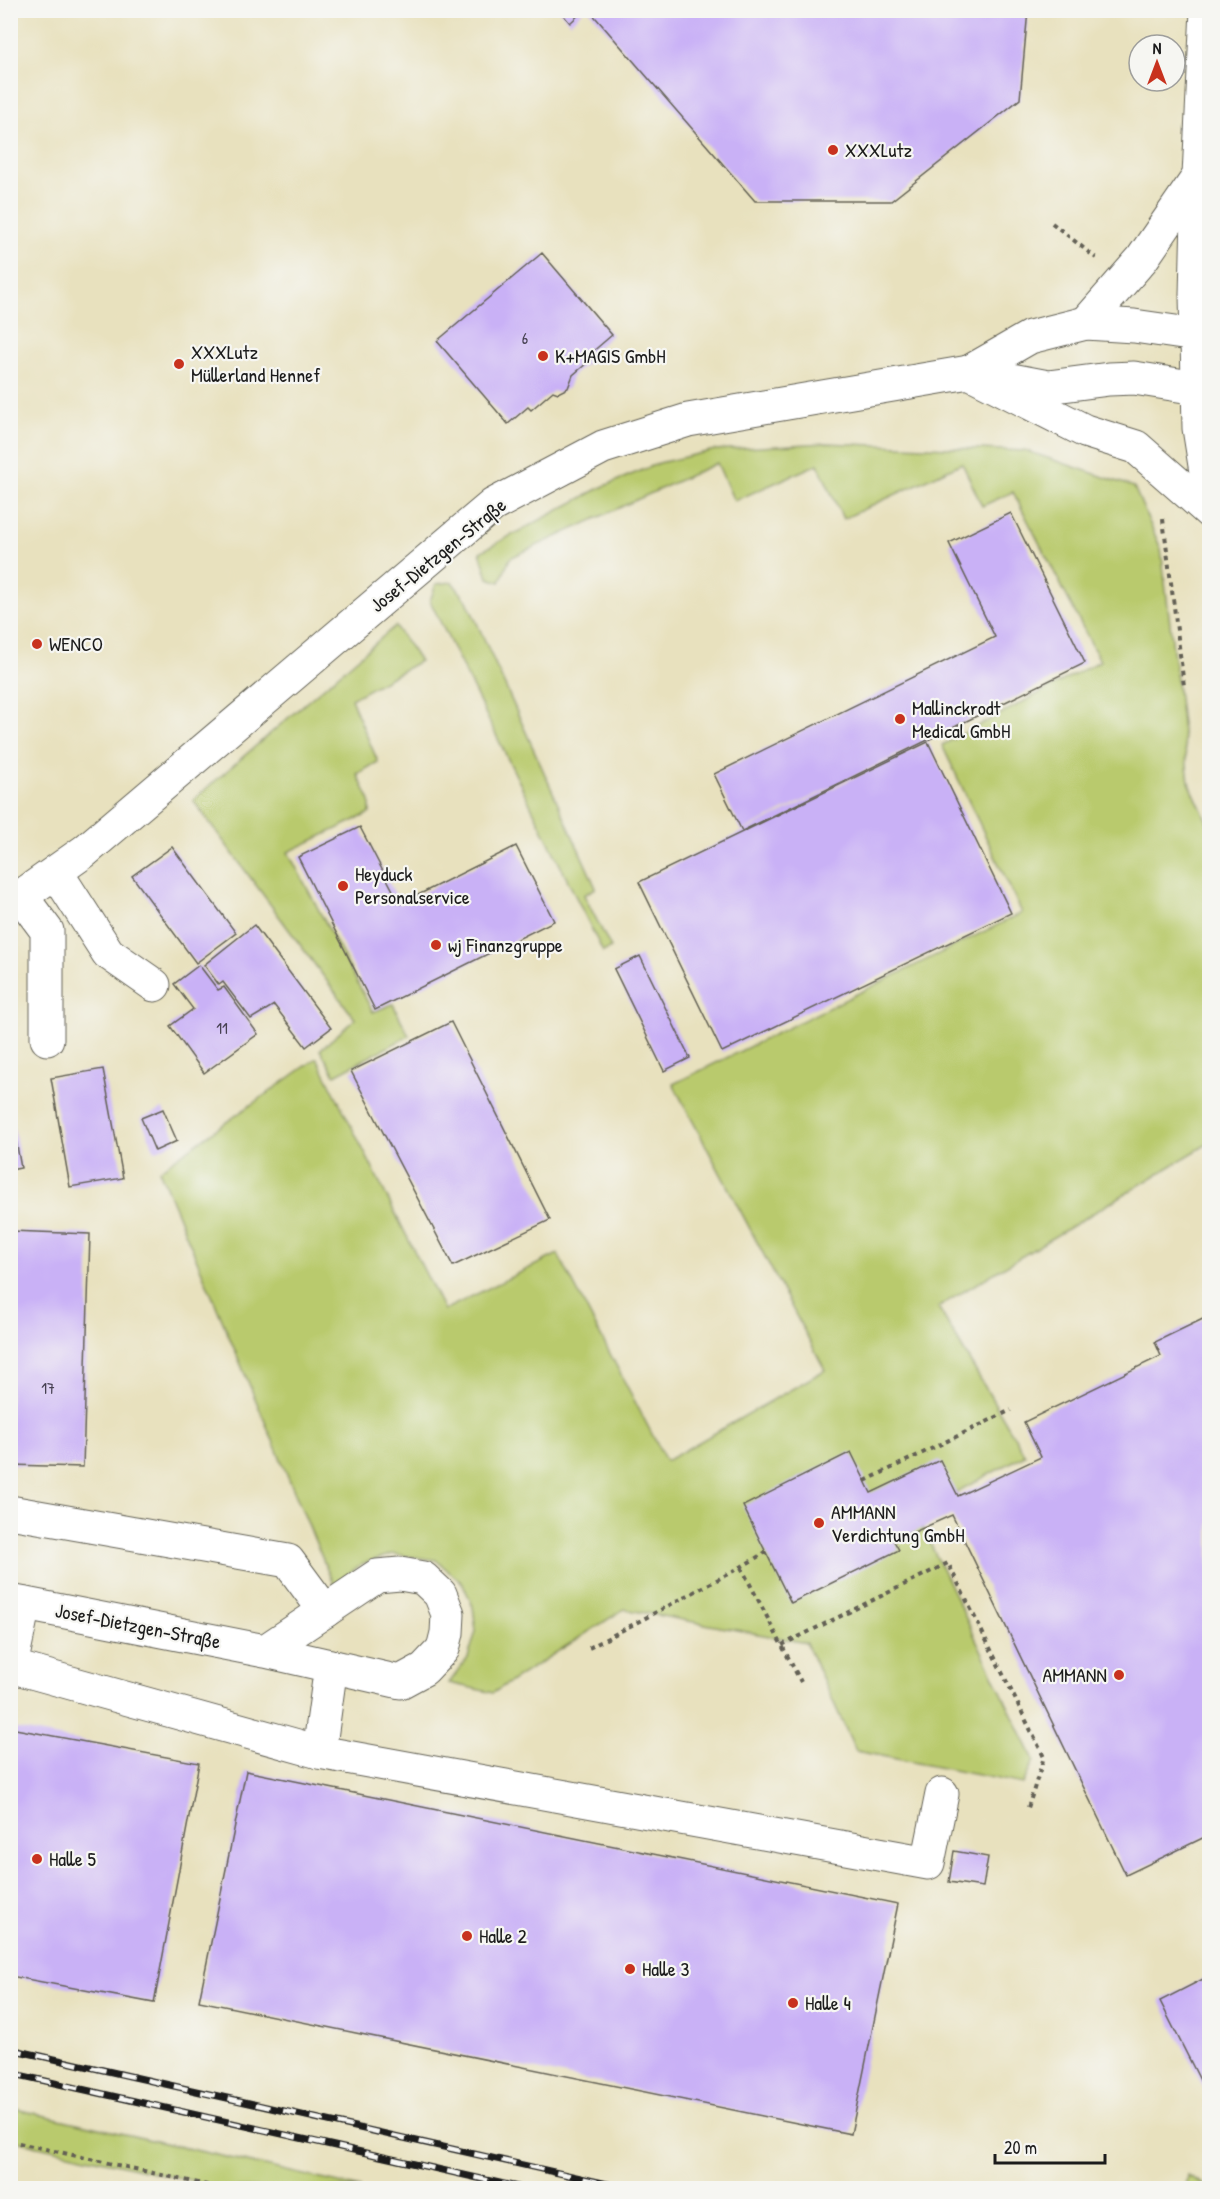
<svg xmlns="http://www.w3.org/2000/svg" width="1220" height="2199" font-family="'Patrick Hand',sans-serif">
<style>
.green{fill:#b9ca6d;stroke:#6a7344;stroke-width:1.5}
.building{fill:#c9b1f6}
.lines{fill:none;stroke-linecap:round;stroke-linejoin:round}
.minor-casing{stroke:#636155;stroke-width:35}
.major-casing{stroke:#636155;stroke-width:35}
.path{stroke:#636155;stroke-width:4;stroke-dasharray:4.5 4.5;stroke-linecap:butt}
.minor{stroke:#fff;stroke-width:33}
.major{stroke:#fff;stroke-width:33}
.rail-casing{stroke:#1c1c1c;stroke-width:7}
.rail{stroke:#f6f6f2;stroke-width:4.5;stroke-dasharray:14;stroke-linecap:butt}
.poi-dot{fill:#c8321e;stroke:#f6f6f2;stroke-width:2}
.labels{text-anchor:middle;stroke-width:4.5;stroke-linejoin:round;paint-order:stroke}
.number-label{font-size:16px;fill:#474152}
.poi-label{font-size:20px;fill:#1c1c1c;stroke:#f6f6f2;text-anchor:start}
.street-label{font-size:20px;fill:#1c1c1c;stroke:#f6f6f2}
</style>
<rect width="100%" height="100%" fill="#f6f6f2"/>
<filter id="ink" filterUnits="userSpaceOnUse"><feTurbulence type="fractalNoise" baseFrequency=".0167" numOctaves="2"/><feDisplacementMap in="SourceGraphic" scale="12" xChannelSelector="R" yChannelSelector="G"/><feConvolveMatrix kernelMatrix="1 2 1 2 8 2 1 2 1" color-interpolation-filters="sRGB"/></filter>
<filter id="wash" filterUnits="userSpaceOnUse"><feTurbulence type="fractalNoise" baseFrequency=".008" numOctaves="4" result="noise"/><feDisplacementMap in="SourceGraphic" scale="24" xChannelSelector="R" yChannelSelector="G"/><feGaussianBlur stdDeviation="1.35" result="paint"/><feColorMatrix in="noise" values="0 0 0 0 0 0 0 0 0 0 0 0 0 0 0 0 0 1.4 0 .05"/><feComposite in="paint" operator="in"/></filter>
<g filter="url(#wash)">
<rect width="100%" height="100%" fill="#e8e1be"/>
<g class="green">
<path d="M825,443l202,8 107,36 27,62 28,233 20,44v317l-271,164 87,148 -109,59 118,246 -11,24 -167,-33 -50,-108 -182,-34 -131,84 -44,-10 19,-25 8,-27 -3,-24 -10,-23 -27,-24 -43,-6 -32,10 -27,22 -175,-416 158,-112 127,252 114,-56 108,207 159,-91 -152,-286 349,-171 -80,-168 158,-84 -87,-169 -31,14 -20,-43 -119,56 -25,-55 -84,37 -17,-38 -207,95 -10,24 -12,-4 -8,-26 122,-65 57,-24 56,-13z"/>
<path d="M452,582l15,19 129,287 -12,7 27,53 -8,4 -173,-351 6,-17z"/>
<path d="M395,626l25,35 -69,38 27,63 -21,12 13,27v12l-82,39 85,160 20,-8 16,32 -74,39 -15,-25 35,-31 -162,-219z"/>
<path d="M11,2108l350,80h-136l-214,-48z"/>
<path d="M1187,2175l22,12v1h-24z"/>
</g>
<g id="blocks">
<g class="building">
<path d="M559,10h25l-14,13z"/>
<path d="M589,10h439l-8,89 -129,102h-136z"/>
<path d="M542,253l70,82 -21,18 3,4 -21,18 -5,13 -10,5 -5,-2 -22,19 -3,-3 -20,17 -71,-83z"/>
<path d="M1011,513l74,150 -343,168 -28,-57 281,-137 -46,-94z"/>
<path d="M928,742l83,171 -289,139 -83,-170z"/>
<path d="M360,827l40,77 116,-58 38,75 -179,89 -77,-153z"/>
<path d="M172,847l64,86 -40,30 -64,-87z"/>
<path d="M254,925l77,103 -25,19 -32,-42 -23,14 -28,-37 -4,3 -15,-20z"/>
<path d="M640,956l50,102 -26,13 -50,-102z"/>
<path d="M199,965l19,25 6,-3 34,47 -54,39 -34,-47 23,-17 -19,-25z"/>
<path d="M451,1022l99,198 -97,46 -102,-195z"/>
<path d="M103,1069l20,109 -53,9 -19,-109z"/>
<path d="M10,1107l11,61 -11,2z"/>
<path d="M163,1109l14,32 -22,10 -14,-33z"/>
<path d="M10,1231l80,3 -7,233 -73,-2z"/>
<path d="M1209,1316v519l-83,40 -174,-360 -58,26 5,9 -108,53 -48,-97 108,-54 20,41 69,-33 18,36 83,-39 -17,-35 137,-66 -6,-14z"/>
<path d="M10,1728l189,35 -45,240 -144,-27z"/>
<path d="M246,1771l652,133 -47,230 -652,-133z"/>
<path d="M954,1851l34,6 -5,30 -34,-5z"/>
<path d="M1209,1976v122l-49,-97z"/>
</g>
</g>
</g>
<g filter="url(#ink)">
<use href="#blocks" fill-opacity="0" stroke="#636155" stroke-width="1.5"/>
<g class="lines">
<g class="minor-casing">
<g id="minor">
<path d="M969,372l61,-35 56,-14 48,3 76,11"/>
<path d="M56,872l52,81 46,32"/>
<path d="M21,896l26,35v108"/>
<path d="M10,904l75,-53 408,-346 110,-58 85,-27 281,-48 79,15 61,-8 25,-1 76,12"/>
<path d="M10,1512l278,49 37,50"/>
<path d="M10,1601l255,50 135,31 24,-13 19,-20 4,-16 1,-19 -8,-20 -17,-16 -23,-4 -23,2 -112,75"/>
<path d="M10,1666l309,86"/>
<path d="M11,1666l13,-62"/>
<path d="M331,1666l-12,86 609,111 14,-69"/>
</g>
</g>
<g class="major-casing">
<g id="major">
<path d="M1207,10l-8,166 -3,119 3,133 11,69"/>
<path d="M1086,323l56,-64 57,-83"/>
<path d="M969,372l116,59 51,16 74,65"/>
</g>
</g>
<g class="path">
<path d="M1052,223l44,35"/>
<path d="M1163,519l21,167"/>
<path d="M865,1481l146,-71"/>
<path d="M741,1567l60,115"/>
<path d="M782,1645l166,-82 96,194 -17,54"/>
<path d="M589,1648l152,-81 25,-15"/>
<path d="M10,2141l210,47"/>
</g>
<use href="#minor" class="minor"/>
<use href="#major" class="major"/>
<g class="rail-casing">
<g id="rail">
<path d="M10,2049l615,139"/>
<path d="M10,2073l512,115"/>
</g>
</g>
<use href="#rail" class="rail"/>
</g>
</g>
<g class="poi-dot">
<circle cx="833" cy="150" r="6"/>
<circle cx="543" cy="356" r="6"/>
<circle cx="179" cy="364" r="6"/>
<circle cx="37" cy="644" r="6"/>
<circle cx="900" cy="719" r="6"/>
<circle cx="343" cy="886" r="6"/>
<circle cx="436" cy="945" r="6"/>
<circle cx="819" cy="1523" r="6"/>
<circle cx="1119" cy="1675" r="6"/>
<circle cx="37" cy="1859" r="6"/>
<circle cx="467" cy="1936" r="6"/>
<circle cx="630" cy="1969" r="6"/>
<circle cx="793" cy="2003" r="6"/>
</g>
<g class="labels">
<g class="number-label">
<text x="525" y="344">6</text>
<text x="222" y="1034">11</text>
<text x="48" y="1394">17</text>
</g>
<g class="poi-label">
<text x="845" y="157">XXXLutz</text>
<text x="191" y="359">XXXLutz<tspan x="191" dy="23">Müllerland Hennef</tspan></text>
<text x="555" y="363">K+MAGIS GmbH</text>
<text x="49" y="651">WENCO</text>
<text x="912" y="715">Mallinckrodt<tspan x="912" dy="23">Medical GmbH</tspan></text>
<text x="355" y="881">Heyduck<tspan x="355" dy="23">Personalservice</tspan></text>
<text x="448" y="952">wj Finanzgruppe</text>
<text x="831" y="1519">AMMANN<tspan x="831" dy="23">Verdichtung GmbH</tspan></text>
<text x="1107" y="1682" text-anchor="end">AMMANN</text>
<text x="49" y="1866">Halle 5</text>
<text x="479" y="1943">Halle 2</text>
<text x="642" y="1976">Halle 3</text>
<text x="805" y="2010">Halle 4</text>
</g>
<g class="street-label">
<text transform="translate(438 555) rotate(-39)" y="7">Josef-Dietzgen-Straße</text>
<text transform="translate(138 1626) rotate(11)" y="7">Josef-Dietzgen-Straße</text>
</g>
</g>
<rect width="1220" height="2199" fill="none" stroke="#f6f6f2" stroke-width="36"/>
<g transform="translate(1157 63)"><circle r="28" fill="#f6f6f2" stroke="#9f9f9c" stroke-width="1.5"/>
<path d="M0-4.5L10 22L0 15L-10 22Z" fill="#c8321e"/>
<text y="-9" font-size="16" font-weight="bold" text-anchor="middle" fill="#1c1c1c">N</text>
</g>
<path d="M995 2154v9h110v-9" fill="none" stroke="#1c1c1c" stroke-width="3"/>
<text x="1004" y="2154" font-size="18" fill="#1c1c1c" stroke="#f6f6f2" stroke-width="4.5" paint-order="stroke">20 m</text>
</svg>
